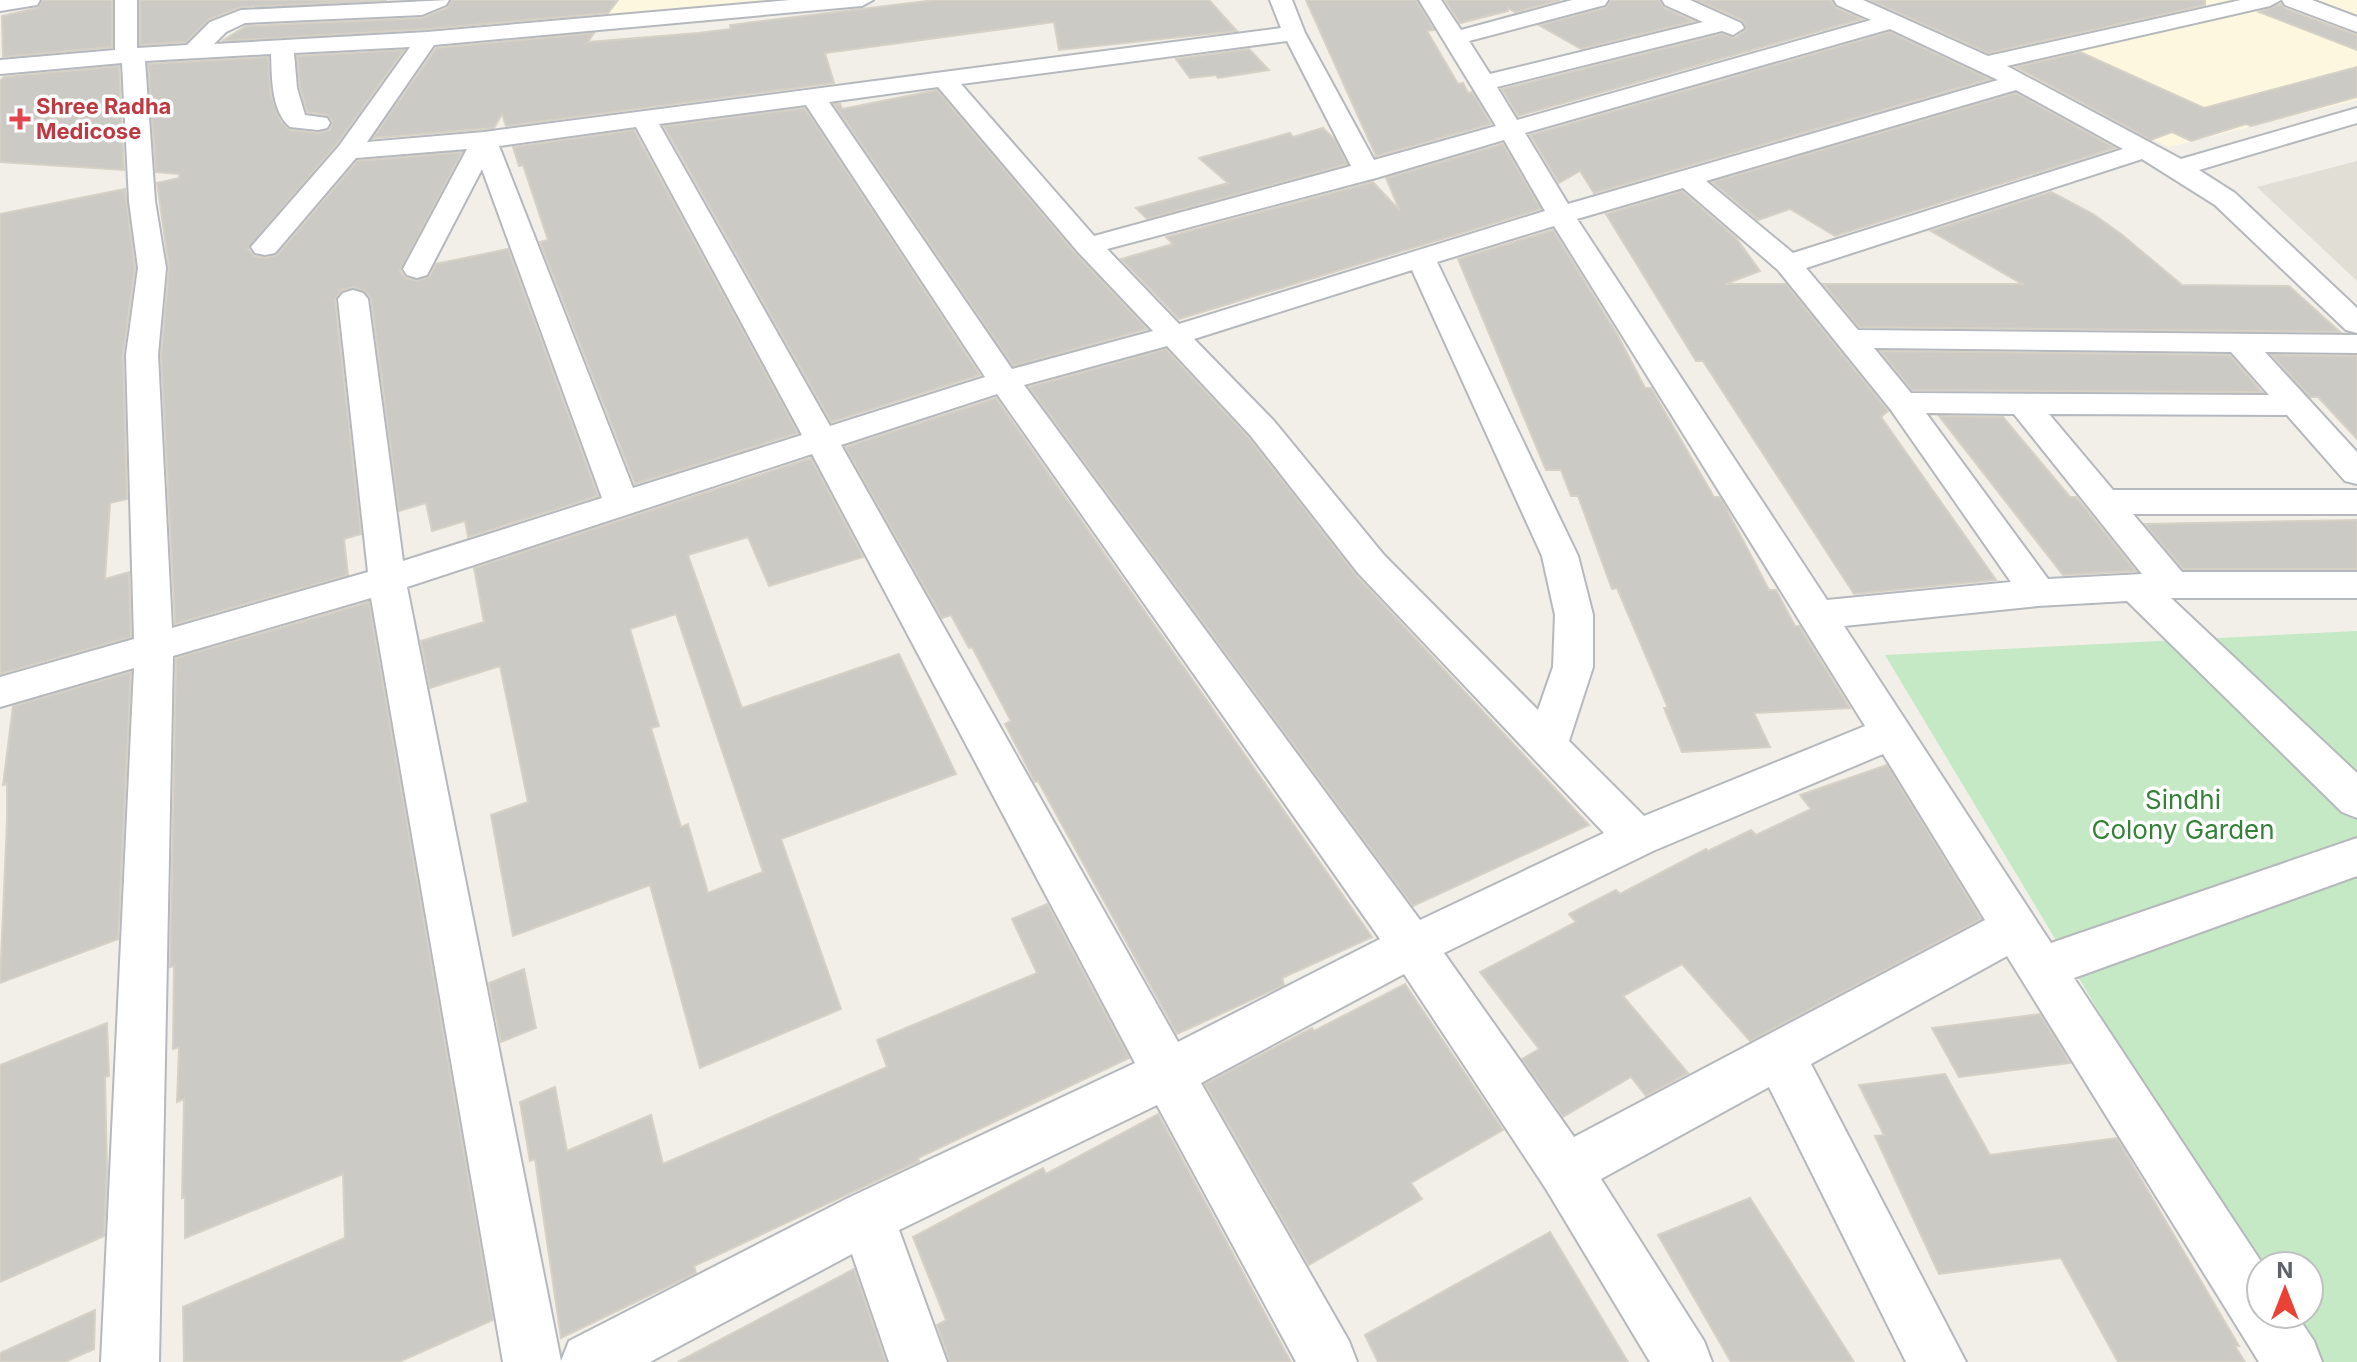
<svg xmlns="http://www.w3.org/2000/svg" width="2357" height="1362" font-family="Inter,sans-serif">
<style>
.commercial{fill:#fef7e0}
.education{fill:#e1ded6}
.green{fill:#c5e8c5}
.building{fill:#cccac5;stroke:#d6d1c6;stroke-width:2;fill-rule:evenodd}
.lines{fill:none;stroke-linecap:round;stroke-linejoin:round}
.minor-casing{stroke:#b5b8bc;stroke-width:4}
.minor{fill:#fff;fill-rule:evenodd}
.health-dot{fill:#e0444e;stroke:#fff;stroke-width:3}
.labels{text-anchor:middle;stroke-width:7;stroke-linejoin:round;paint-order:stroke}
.far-health-label{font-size:22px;font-weight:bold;fill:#be3a42;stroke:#fff;text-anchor:start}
.park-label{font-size:26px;fill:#348238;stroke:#fff}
</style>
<rect width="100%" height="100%" fill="#f1efe8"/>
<g class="commercial">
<path d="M449,0h327l-169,17 -205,15z"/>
<path d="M1872,0h485v100l-188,47z"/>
</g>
<path class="education" d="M2357,161v120l-100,-94z"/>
<path class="green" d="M2357,631v731h-48l-29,-48h29v-48h-48v16l-376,-627z"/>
<g class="building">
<path d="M43,0h69v47l-109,10 -1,-41 35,-8z"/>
<path d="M140,0h247l-146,7 -32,12 -23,23 -46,3z"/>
<path d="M452,0h166l-10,13 -181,16 -205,12 24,-15 176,-8 25,-10z"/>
<path d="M935,0h274l28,31 -178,19 -5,-28 -229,31 9,30 -328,43 -4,-12 -8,14 -121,10 63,-90 158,-15 -6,9 110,-9 33,-4 -1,-4z"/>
<path d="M1306,0h110l18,30 -7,1 31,53 5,-1 5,10 4,-1 19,32 -115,32z"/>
<path d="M1445,0h115l-45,12 -7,-4v3l-48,12z"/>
<path d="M1611,0h48l5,8 30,13 -113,28 -42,-24 67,-17z"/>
<path d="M1697,0h134l5,8 26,11 -344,97 -16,-27 220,-55 13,4 12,-9 -5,-9z"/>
<path d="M1870,0h335v5l-217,48z"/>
<path d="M2281,4l3,4 73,27v15l-98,-38z"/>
<path d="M1890,32l100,47 -396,114 -14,-22 -21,12 -29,-48z"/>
<path d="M1249,49l20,21 -51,8 -2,-3 -26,3 -14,-19z"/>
<path d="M404,50l-67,94 -89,105 6,7 12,2 11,-3 80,-94 105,-9 -62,119 6,7 12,3 12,-5 6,-12 72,-15 90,247 -130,41 -3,-16 -33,10 -6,-28 -27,8 -28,-212 -6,-8 -11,-4 -12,3 -7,9 26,235 -17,5 4,36 -173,49 -14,-269 8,-87 -12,-85 22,-5v-4l-23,-2 -8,-108 120,-7 3,37 10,28 9,8 28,3 12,-3 3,-9 -6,-6 -20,-3 -7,-25 -3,-31z"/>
<path d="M2080,52l124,56 153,-41v30l-106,29 -5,-2 -55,17 -19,-9 -21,8 -135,-73z"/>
<path d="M119,66l5,104 -124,-8v-81l4,-4z"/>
<path d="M937,90l139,164 71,75 -134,37 -179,-262h6l2,5z"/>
<path d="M2016,93l99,55 -280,88 -45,-27 -32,11 -46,-38z"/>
<path d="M805,108l175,267 -149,47 -167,-296z"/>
<path d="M1323,128l12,12 12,24 -200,55 -11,-11 92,-25 -29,-25 91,-25 3,4z"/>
<path d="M634,130l164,303 -163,51 -95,-242 8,-2 -25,-75 -4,1 -6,-19z"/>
<path d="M1503,144l38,65 -362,110 -58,-60 52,-15 -7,-7 207,-55 27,29 -14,-33z"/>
<path d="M125,189l10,79 -12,87 4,144 -17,4 -5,76 24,-7 2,65 -131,37v-460z"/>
<path d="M1682,191l54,47 24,33 -35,13h61l102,127 -7,6 115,163 -142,14 -151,-233h-7l-90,-147z"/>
<path d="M2051,192l42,22 28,20 61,51 107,1 51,46 -481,-5 -36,-43h199l-91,-53z"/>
<path d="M1553,230l64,104 28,54h6l63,109h5l6,9 44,84h7l19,36h4l51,82 -96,5 16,34 -88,5 -18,-44h4l-51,-120 -5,1 -34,-93h-7l-10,-26h-15l-88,-211z"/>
<path d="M1166,349l82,88 108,138 233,250 -176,81 -384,-519z"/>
<path d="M1880,351l350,4 32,37 -350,-2z"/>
<path d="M2272,355l85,1v83l-39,-42h-8z"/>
<path d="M996,398l376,539 -90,41 2,7 -107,49 -139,-253 -3,1 -30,-58 6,-3 -39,-74 -3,1 -18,-33 -9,3 -97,-171z"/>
<path d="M1939,416l64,1 67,80h6l60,74 -73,4z"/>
<path d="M811,458l52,99 -94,29 -21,-49 -60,18 54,153 157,-54 57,120 -175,65 60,170 -141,59 -50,-183 -137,51 -22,-121 37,-13 -28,-136 -70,22 -9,-47 63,-19 -10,-54zM676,614l87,258 -55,21 -20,-69 -7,3 -30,-99 8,-2 -29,-97z"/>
<path d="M2357,520v49h-174l-38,-45z"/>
<path d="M369,602l124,718 -94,42h-215l-1,-55 162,-69 -2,-64 -158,64v-41l-3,1 2,-99 -7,3 2,-55 -6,2 1,-83 -4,1 6,-309z"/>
<path d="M131,672l-13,267 -118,44 7,-163v-36l-4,1 10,-79z"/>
<path d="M1887,765l94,154 -231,122 -68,-77 -59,32 65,77 -42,23 -15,-19 -68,40 -41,-58 17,-10 -59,-77 96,-50 -7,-8 47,-24 4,4 86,-45 2,2 43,-21 5,5 55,-26 -11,-14z"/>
<path d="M1047,904l82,154 -211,100 1,3 -225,105 2,7 -135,65 -26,-179 -5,2 -10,-59 35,-15 12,64 84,-36 12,49 224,-97 -10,-27 160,-67 -25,-54z"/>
<path d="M524,969l12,59 -35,14 -12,-59z"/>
<path d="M1405,984l98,146 -92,53 11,16 -113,66 -104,-181 107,-56 2,3z"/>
<path d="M2040,1014l30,49 -111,14 -27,-49z"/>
<path d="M107,1023l2,53 -4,1 2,93 -3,66 -104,46v-217z"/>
<path d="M1945,1074l45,81 127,-17 122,208h-4l10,16h-127l-57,-104 -122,16 -64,-138 9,-1 -25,-50z"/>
<path d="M1158,1114l133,248h-341l-13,-37 9,-5 -33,-83 130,-69 3,6z"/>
<path d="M1750,1198l104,164h-123l-73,-127z"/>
<path d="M1550,1232l78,130h-250l-13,-27z"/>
<path d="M854,1269l32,93h-208z"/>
<path d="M95,1310l-1,39 -29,13h-65v-9z"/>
</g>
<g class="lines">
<g class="minor-casing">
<g id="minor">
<path d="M0,0h40l-3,5 -37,6z"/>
<path d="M115,0h22v48l50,-3 23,-23 31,-12 208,-10 -3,5 -24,10 -177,8 -19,9 -12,12 213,-12 363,-32h83l-11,6 -428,39 -67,97 117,-10 797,-104 -11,-28h22l13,33 69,127 122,-34 -77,-126h22l20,30 111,-30h36l-3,5 -136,36 21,33 213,-52 -38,-17 -3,-5h28l51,23 3,5 -11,7 -11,-4 -225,56 20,33 354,-100 -34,-15 -3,-5h29l125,56 253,-56h40l-11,6 -263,60 174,93 176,-51v15l-158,47 36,23 122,115v25l-11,-3 -131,-125 -73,-46 -336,109 52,62 499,5v18l-92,-1 92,100v32l-12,-3 -58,-66 -238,-1 64,76h244v24h-224l49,58h175v26h-186l186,175v45l-15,-6 -215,-211 -89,5 -194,20 207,317 306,-105v38l-283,102 190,288h-3v48h35l18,27 8,21h-63l-252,-406 -196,108 155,298h-60l-137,-275 -168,92 103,162 8,21h-62l-104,-173 -142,-215 -203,109 148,258 8,21h-61l-139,-257 -258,125 48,132h-58l-37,-108 -202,108h-147l-132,-764 -198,58 -14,706h-58l33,-694 -134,39v-30l134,-38 -8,-284 12,-87 -9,-67 -7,-138 -122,11v-14l115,-10zM1890,29l108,51 -430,124 -43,-71zM1287,41l64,125 -257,70 -133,-152zM410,47l-71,99 -88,101 4,6 10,2 10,-2 81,-95 111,-9 -64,120 4,6 10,3 10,-3 55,-106 120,329 -199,63 -35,-262 -5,-6 -10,-3 -10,3 -5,6 30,273 -196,56 -14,-273 8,-87 -11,-67 -10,-140 126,-7c1,23 0,57 19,73l28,3 9,-2 3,-5 -3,-5 -22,-3 -8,-27 -3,-35zM938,87l140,165 75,79 -141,38 -183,-267zM2016,90l107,59 -330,104 -87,-72zM806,105l179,272 -155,49 -171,-302zM636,127l166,308 -169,53 -134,-342zM1504,140l41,71 -366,113 -72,-75 269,-71zM1683,188l95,82 113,140 120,172 -184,18 -250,-381zM1554,226l311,500 -221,90 -75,-75 24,-74v-52l-15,-59 -141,-294zM1412,270l130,286 13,59 -2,52 -15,43 -154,-155 -110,-134 -80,-82zM1167,346l83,89 108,138 246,260 -184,87 -396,-535zM1874,348l357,4 38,43 -358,-2zM997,394l383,545 -202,103 -337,-597zM1926,413l88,1 128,160 -94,5zM812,454l323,609 -287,135 -279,143 -8,20 -154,-774zM1883,754l102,166 -411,217 -130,-184 209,-102z"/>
<path d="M2282,0h30l45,17v15l-72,-27z"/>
</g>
</g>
<use href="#minor" class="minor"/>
</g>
<path class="health-dot" d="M16 107h8v8h8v8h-8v8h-8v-8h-8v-8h8z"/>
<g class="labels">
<g class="far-health-label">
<text x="36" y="114">Shree Radha<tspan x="36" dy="25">Medicose</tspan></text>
</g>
<g class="park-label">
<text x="2183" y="809">Sindhi<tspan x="2183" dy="30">Colony Garden</tspan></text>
</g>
</g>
<g transform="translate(2285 1290)"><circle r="38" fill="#ffffff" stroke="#bfc1c3" stroke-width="2"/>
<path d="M0-6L14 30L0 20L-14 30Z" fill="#ea4335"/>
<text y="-12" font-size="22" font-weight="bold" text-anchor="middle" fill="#5f6368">N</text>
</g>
</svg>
